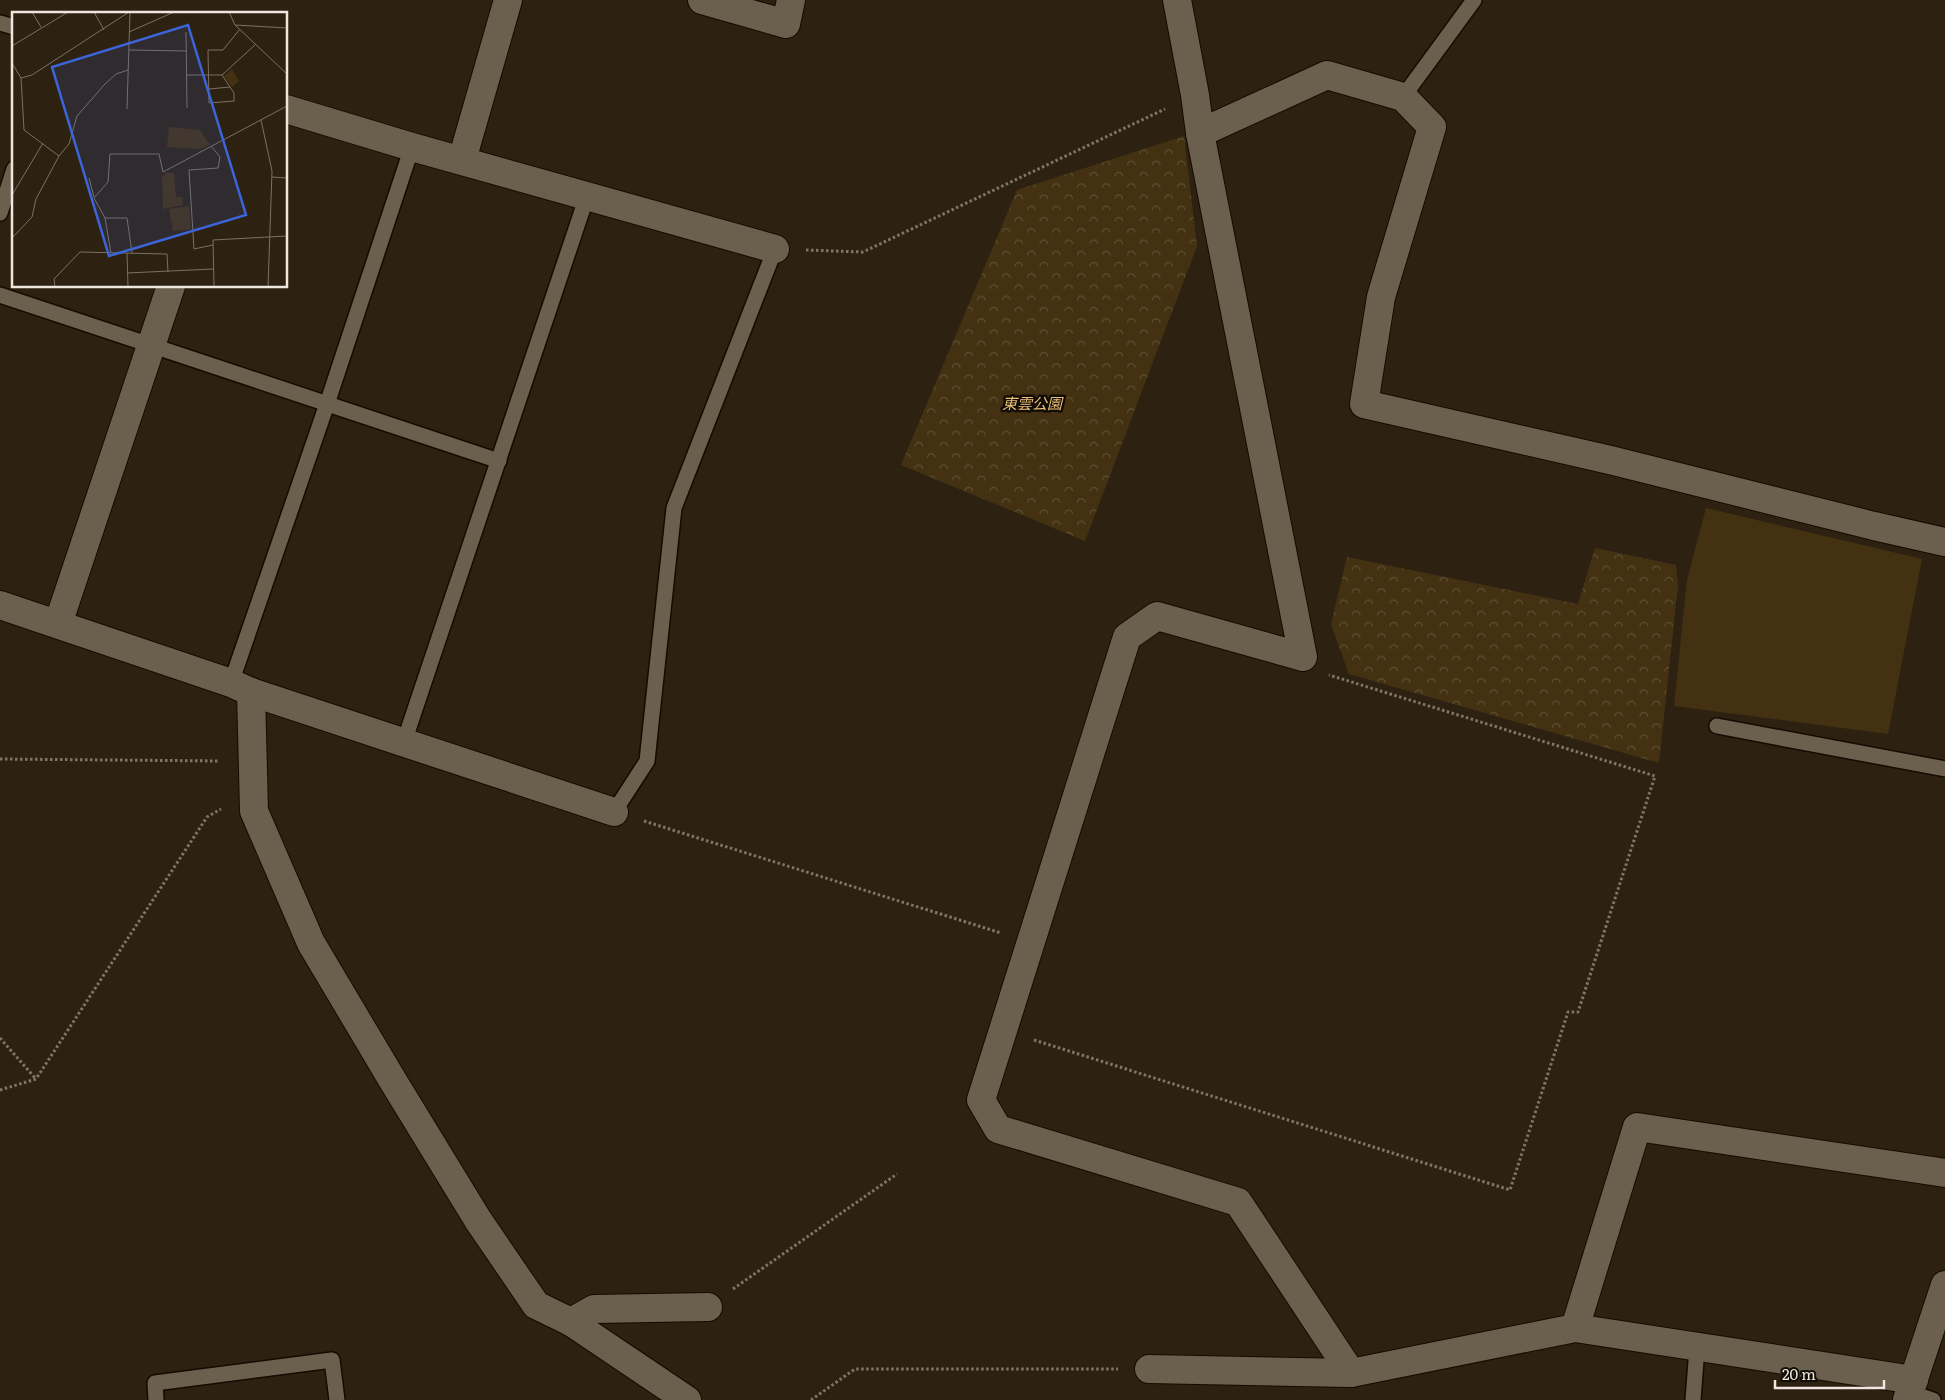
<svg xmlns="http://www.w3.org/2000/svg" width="1945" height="1400" font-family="Literata,'Noto Sans JP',serif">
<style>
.park{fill:url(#park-crowns)}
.pitch{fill:#433112}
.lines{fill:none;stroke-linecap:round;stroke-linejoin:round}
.service-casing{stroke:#150b01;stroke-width:18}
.minor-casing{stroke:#150b01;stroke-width:30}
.path{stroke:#7f7668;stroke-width:3;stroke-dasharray:2.5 2.5;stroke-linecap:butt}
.service{stroke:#6b5f4d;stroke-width:15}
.minor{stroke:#6b5f4d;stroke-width:28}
.labels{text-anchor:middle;stroke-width:5;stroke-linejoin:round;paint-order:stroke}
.park-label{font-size:15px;font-style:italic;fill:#ecbe77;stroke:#110d06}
.inset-road{fill:none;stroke:#7a7163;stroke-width:1}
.view{fill:#3c65d9;fill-opacity:0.15;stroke:#3c65d9;stroke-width:2.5}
.inset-edge{fill:none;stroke:#eee7dd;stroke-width:2.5}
</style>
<defs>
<pattern id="park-crowns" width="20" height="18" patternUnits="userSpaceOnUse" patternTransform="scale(1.25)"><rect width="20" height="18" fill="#433112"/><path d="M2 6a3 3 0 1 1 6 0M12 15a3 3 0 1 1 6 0" fill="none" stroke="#5e4f34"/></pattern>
</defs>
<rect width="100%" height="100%" fill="#2d2212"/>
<g class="park">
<path d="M1184,136l13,110 -112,295 -184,-76 116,-275z"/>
<path d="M1595,548l81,17 2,20 -19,178 -310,-89 -18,-50 16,-67 231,47z"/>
</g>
<path class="pitch" d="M1706,508l216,51 -34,175 -214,-28 13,-126z"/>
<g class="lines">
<g class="service-casing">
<g id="service">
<path d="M0,23l14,4"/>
<path d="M1403,97l71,-97"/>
<path d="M0,213l14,-44"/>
<path d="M0,295l499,166"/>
<path d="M231,683l96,-279 85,-257"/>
<path d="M1717,726l228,43"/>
<path d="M404,742l183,-546"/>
<path d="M614,812l33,-51 27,-253 101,-259"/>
<path d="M1909,1392l24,8"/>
<path d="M156,1400l-1,-17 177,-23 5,40"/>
<path d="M1693,1400l4,-52"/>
</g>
</g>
<g class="minor-casing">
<g id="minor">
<path d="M702,0l84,24 5,-24"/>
<path d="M1177,0l18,95 5,38 103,524 -146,-41 -30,21 -146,463 17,29 240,73 113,171 224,-45 339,52"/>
<path d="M286,109l126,38 363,102"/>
<path d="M1200,133l127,-58 76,22 29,30 -51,170 -17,107 246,56 264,66 71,16"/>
<path d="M462,160l46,-160"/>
<path d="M0,605l231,78 20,9 363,120"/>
<path d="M58,624l113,-338"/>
<path d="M251,692l3,119 57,132 82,138 85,139 58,85 35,17 116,78"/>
<path d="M571,1322l23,-13 114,-2"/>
<path d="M1575,1328l62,-201 308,46"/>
<path d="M1149,1369l202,4"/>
<path d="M1907,1400l38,-115"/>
</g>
</g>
<g class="path">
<path d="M806,250l57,2 302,-143"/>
<path d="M0,759l219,2"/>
<path d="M644,821l357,112"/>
<path d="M0,1038l36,41"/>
<path d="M1034,1040l476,150 58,-178h10l77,-236 -326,-101"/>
<path d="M0,1090l36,-11 171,-262 14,-8"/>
<path d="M733,1289l164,-115"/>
<path d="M811,1400l44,-31h263"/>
</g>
<use href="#service" class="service"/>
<use href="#minor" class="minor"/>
</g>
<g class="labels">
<g class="park-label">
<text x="1032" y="409">東雲公園</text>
</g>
</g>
<g transform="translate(12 12)">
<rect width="275" height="275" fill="#2d2212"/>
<path d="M220,57l7,12 -7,6 -8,-11zM157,115l31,3 10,15 -11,4 -32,-2zM155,161h7l2,24h6l1,8 -20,4 -1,-32z" fill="#433112"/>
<path d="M177,194l2,23 -18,2 -4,-22z" fill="#433112"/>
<path class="inset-road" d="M20,0l9,15M82,0l10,18M217,0l6,13 52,49M223,13l52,3M117,20l45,-20M174,20l1,76M0,34l56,-34M117,38l57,1M0,51l9,15 3,52 35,26M174,63h36l34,-31M210,63l12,18v8l-25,2 -1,-53h15l17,-21M9,66l11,-3 97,-63M197,77l21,-2M115,97l3,-97M249,108l11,51 -4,116M199,134l9,11 -2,11 -29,2 5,79 19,-4M260,165l15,1M77,166l5,19M0,183l31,-52M93,206h22l5,35M0,226l20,-21 4,-18 23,-43 10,-12 8,-28 28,-32 11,-10 12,-4M99,241l-6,-35 -11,-20 14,-16 2,-28h49l4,18 124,-66M115,241l1,34M115,261l86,-4M43,275l-1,-8 26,-27 87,2 1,18M202,275l-1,-47 74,-4"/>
<path class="view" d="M176,13l58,190 -137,41 -57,-189z"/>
<rect width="275" height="275" class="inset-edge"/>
</g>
<path d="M1775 1380v8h109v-8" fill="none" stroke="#eee7dd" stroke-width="2.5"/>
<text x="1782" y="1380" font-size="15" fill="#eee7dd" stroke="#110d06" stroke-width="4" paint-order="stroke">20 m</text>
</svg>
